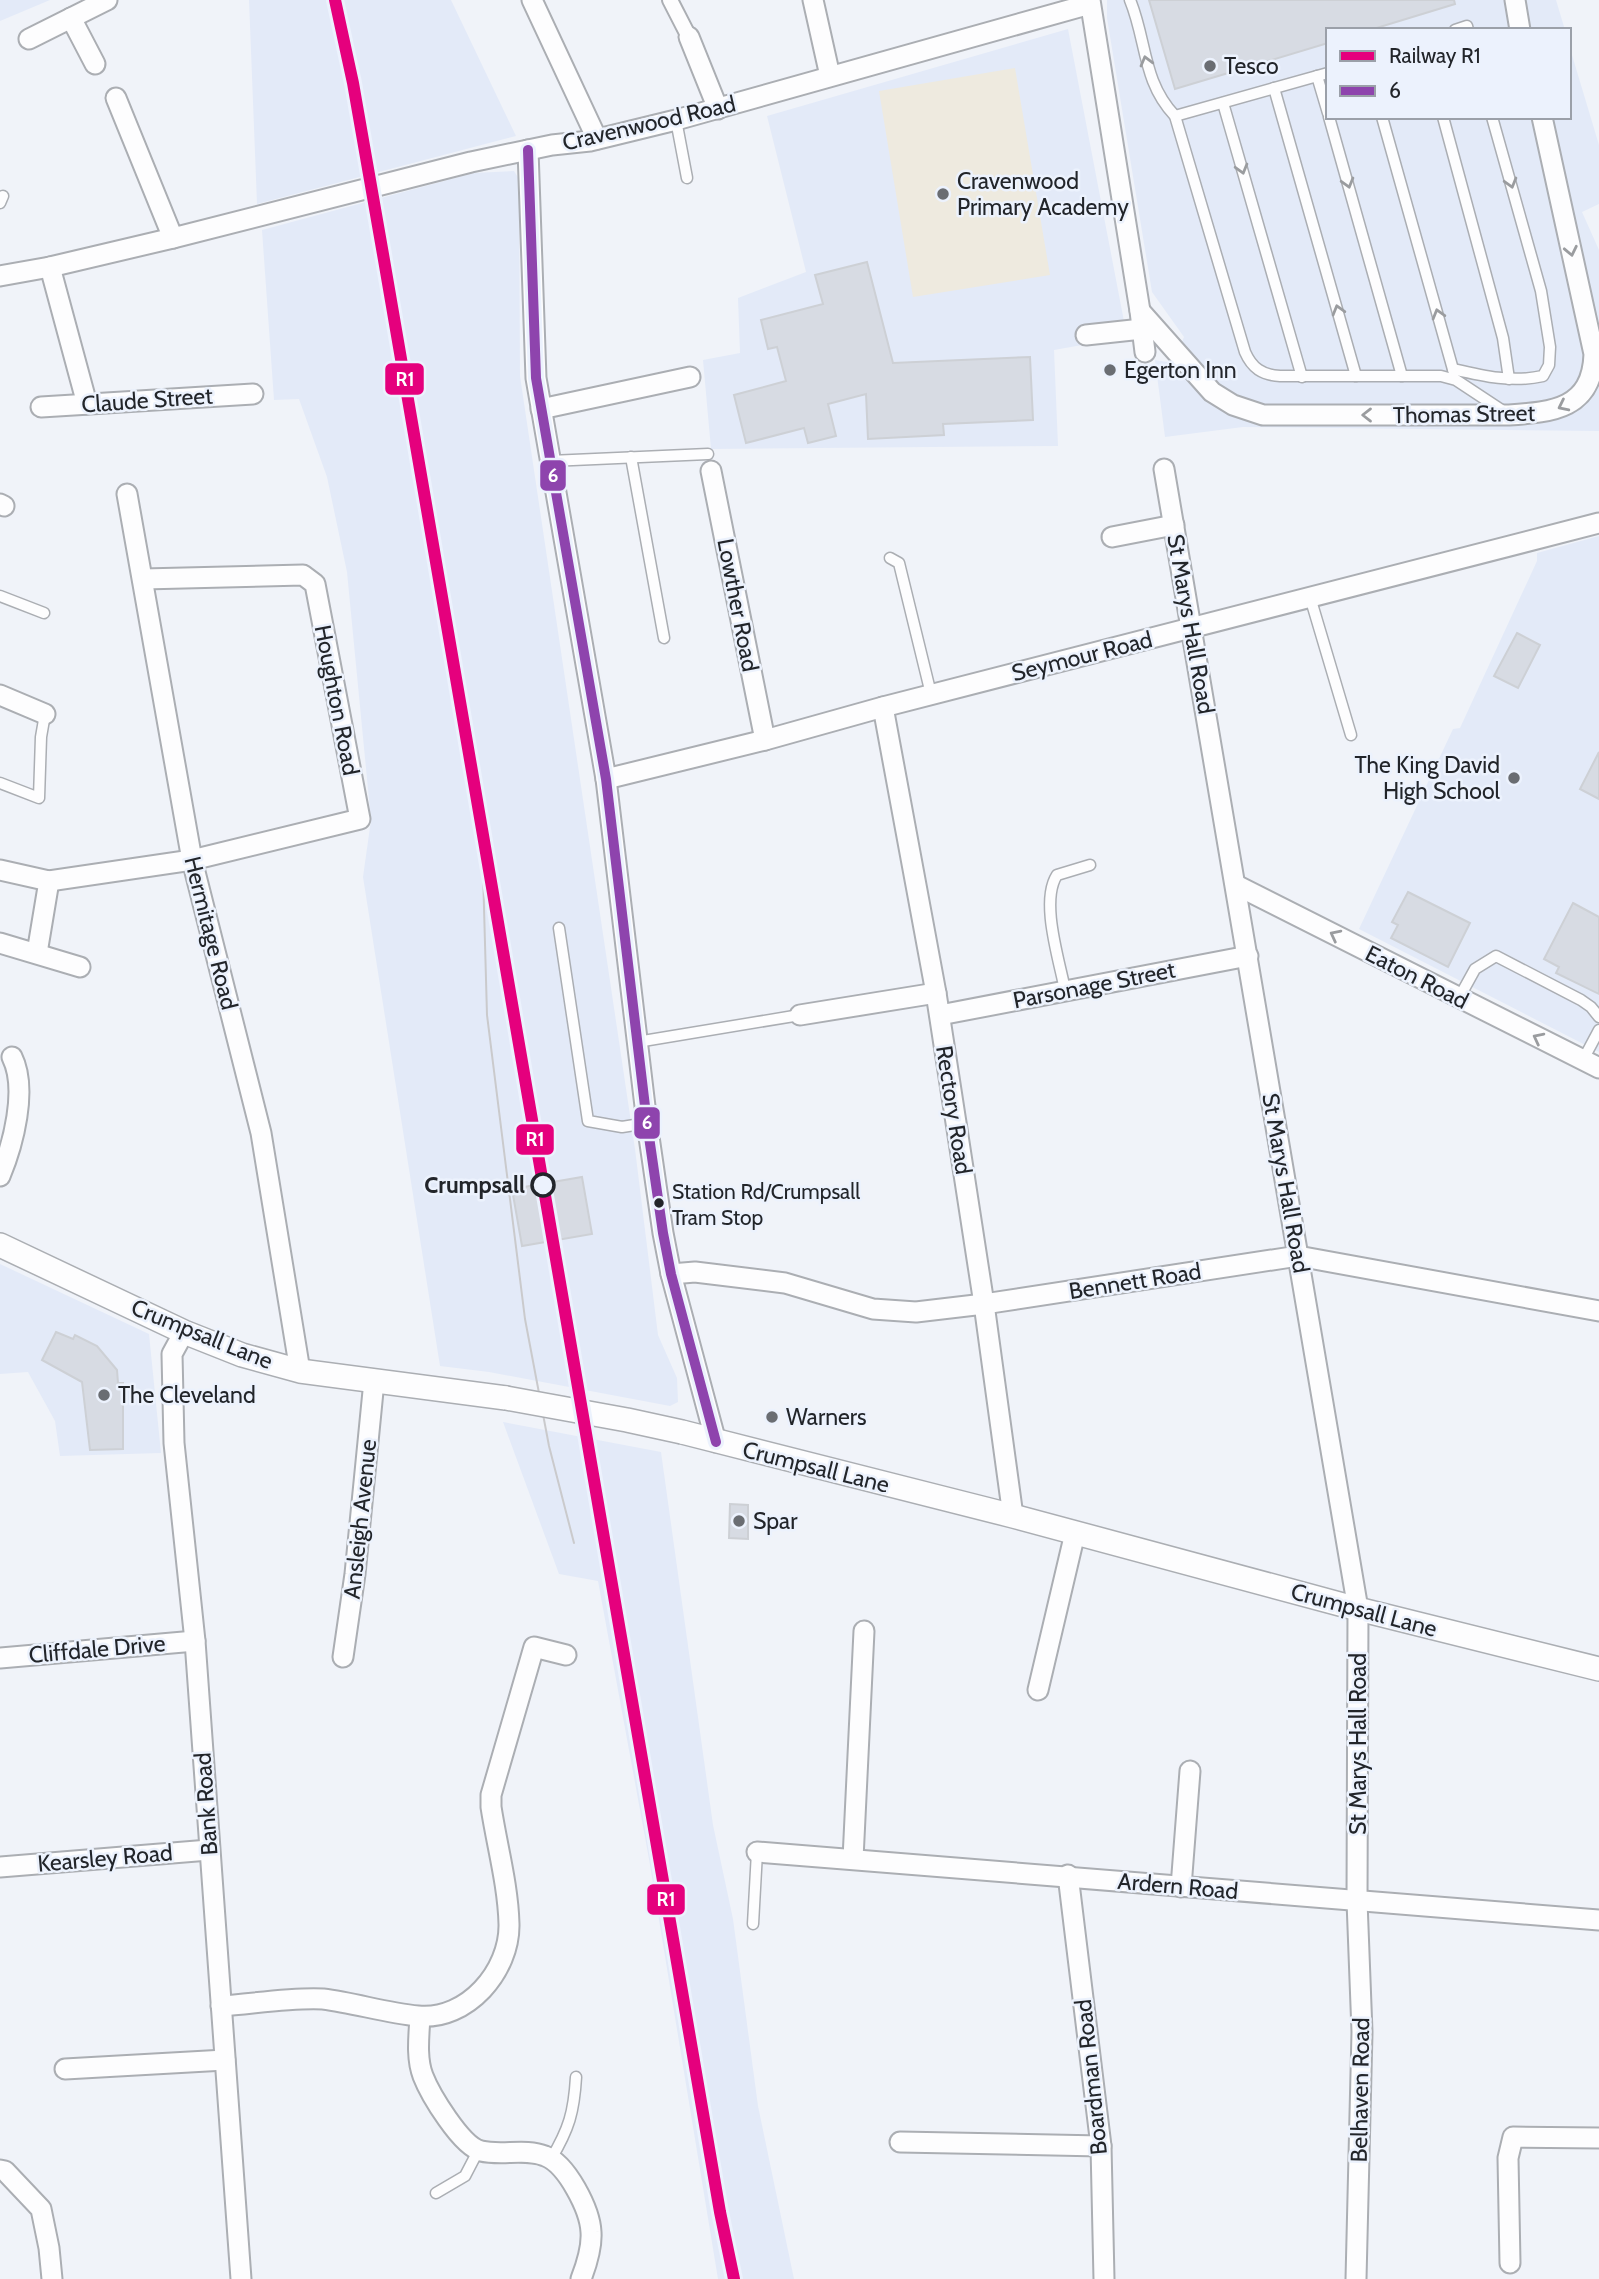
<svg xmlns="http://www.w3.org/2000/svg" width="1599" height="2279" font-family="Cabin,sans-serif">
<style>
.built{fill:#e3eaf8}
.green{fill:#eeeadf}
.building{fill:#d7dbe3;stroke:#cdd0d5;stroke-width:2}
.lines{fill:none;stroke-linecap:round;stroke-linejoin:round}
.service-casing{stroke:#abaeb3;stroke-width:13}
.pedestrian-casing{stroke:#abaeb3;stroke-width:18}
.minor-casing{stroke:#abaeb3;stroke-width:23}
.tertiary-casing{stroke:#abaeb3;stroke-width:26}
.service{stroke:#fdfdfe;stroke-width:10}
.pedestrian{stroke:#fdfdfe;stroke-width:14}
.minor{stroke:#fdfdfe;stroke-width:19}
.tertiary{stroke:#fdfdfe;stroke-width:23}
.tram{stroke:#cacacc;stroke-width:2}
.tertiary-bridge-casing{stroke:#abaeb3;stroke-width:26;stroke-linecap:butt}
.tertiary-bridge{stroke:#fdfdfe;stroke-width:23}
.bus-1-casing{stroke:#ecf2fd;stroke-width:16}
.bus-1{stroke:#8e44ad;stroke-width:10}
.rail-1-casing{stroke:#ecf2fd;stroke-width:18}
.rail-1{stroke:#e5007d;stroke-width:12}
.oneway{stroke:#9a9c9f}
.poi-dot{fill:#6a6d72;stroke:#ecf2fd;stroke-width:2.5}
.stop-dot{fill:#ecf2fd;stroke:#22252a;stroke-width:3.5}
.bus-dot{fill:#22252a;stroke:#ecf2fd;stroke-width:2.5}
.labels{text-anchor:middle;stroke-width:5;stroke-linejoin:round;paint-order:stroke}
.bus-label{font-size:21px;fill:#22252a;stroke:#ecf2fd;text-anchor:start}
.poi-label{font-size:23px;fill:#22252a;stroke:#ecf2fd;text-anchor:start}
.street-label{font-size:23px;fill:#22252a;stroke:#ecf2fd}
.stop-label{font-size:23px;font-weight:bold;fill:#22252a;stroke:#ecf2fd;text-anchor:end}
.line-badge{stroke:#ecf2fd;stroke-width:2.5}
.badge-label{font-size:19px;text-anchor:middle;font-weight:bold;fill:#fff}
</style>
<rect width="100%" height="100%" fill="#f0f3f9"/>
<g class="built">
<path d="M0,0h50l-50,21z"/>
<path d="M249,0h202l65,136 -259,68z"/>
<path d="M1107,0h449l9,30h-237v87h241v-72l30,100v59l-17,8 17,38v181l-356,-4 -78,10 -10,-77 18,3 11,-26 -32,-45 -45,-274z"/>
<path d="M1068,29l59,308 -73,13 4,96 -347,3 -8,-89 37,-7 -2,-55 68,-26 -39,-156z"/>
<path d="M514,171l5,8 1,197 115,773 23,186 19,43 1,24 -8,4 -181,-34 -49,-6 -77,-489 8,-57 -24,-248 -20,-95 -28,-78 -25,1 -12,-170 212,-57z"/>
<path d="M1599,536v516l-240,-123 94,-200 7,-1 77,-167v-8z"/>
<path d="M0,1264l149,70 12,119 -101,3 -5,-35 -27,-49 -28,2z"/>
<path d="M503,1422l158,30 52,373 20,94 25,187 36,173h-76l-69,-420 -51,-278 -39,-7z"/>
</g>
<path class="green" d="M1015,68l35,207 -137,22 -34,-206z"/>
<g class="building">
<path d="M1149,0h305l1,4 -85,26h-42v13l-153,46z"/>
<path d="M867,262l26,101 137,-6 3,63 -90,4 1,11 -76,4 -2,-45 -38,10 8,32 -28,7 -4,-15 -58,15 -12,-48 52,-14 -9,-34 -9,2 -7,-29 62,-16 -8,-29z"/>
<path d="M1517,633l23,12 -22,43 -24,-12z"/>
<path d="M1599,752v47l-19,-10z"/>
<path d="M1408,892l62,31 -22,44 -57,-29 7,-13 -6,-3z"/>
<path d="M1573,903l26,14v77l-43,-21 3,-6 -15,-8z"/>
<path d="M582,1177l10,57 -70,12 -10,-57z"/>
<path d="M56,1332l17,7 2,-4 22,11 20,24 1,13h5v66l-33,1 -8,-68 -40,-22z"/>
<path d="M730,1504l18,1v34l-19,-1z"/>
</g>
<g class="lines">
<g class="service-casing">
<g id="service">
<path d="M1130,0c17,41 12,81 45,116l70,236c7,16 17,23 35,24h161l15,4 50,33"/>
<path d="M1455,30l12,-4 1,4"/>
<path d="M1317,76l11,37"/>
<path d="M1274,88l82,288"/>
<path d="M1223,103l79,274"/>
<path d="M1175,116l153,-43"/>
<path d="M1329,117l73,259"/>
<path d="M1382,117l72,256"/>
<path d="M1443,117l60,221 6,41"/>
<path d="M676,120l11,58"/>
<path d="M0,203l3,-7"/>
<path d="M1453,369c30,7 59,14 90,7l6,-11 1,-18 -9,-56 -49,-174"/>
<path d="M631,457l33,181"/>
<path d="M550,461l158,-7"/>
<path d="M890,558l9,5 32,131"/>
<path d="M0,596l44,17"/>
<path d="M1310,597l41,138"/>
<path d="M0,783l39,15 2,-61 4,-23"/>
<path d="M559,928l29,193 34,6 25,-4"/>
<path d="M1065,990c-6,-31 -25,-89 -8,-115l33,-10"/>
<path d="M1459,998l16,-29 21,-13 85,44 10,7 8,10"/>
<path d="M637,1042l163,-27"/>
<path d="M1583,1060l16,-30"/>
<path d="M753,1924l4,-72"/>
<path d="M551,2159c18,-30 23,-47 25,-82"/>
<path d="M436,2193l29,-17 13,-25"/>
</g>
</g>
<g class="pedestrian-casing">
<path id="pedestrian" d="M670,0l19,37"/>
</g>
<g class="minor-casing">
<g id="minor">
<path d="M532,0l65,139"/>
<path d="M813,0l17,76"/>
<path d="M1090,0l50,311 5,41"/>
<path d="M1515,0l5,30"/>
<path d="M71,18l24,46"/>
<path d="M689,37l29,72"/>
<path d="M29,39l78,-39"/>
<path d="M116,98l57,140"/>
<path d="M528,150l8,228 70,401 41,344 16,110 8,41 45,168"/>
<path d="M50,267l37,137"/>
<path d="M0,276l50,-9 123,-29 298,-76 81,-17 38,-4 86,-21 414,-116"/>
<path d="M1140,311l72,81 21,13 30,10h246c44,-3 83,-6 85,-61l-52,-237"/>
<path d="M1086,335l56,-6"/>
<path d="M41,407l212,-13"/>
<path d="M541,409l149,-32"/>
<path d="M1164,469l194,1140 -1,292 5,131 -6,247"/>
<path d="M711,471l54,269"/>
<path d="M127,494l65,366 69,273 39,238"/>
<path d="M0,504l4,2"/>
<path d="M1112,537l62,-12"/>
<path d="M0,695l45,19"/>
<path d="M883,707l53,286 48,311 29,212"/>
<path d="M606,779l159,-39 118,-33 716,-184"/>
<path d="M0,870l49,11 143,-21 168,-41 -45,-235 -12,-9 -160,4"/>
<path d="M1236,885l363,183"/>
<path d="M0,943l80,24"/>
<path d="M37,953l12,-72"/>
<path d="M800,1015l136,-22"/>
<path d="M940,1015l308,-59"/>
<path d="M0,1176c13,-31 28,-87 12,-119"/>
<path d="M671,1274l24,-2 90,11 88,26 43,3 68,-8 314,-48 301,55"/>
<path d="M184,1332l-12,22 2,89 21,198 46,638"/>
<path d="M343,1657l12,-83 19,-193"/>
<path d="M0,1658l195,-17"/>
<path d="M1038,1690l37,-157"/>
<path d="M757,1852l842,68"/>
<path d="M853,1859l11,-228"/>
<path d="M0,1867l209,-17"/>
<path d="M1068,1875l33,271 3,133"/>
<path d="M1181,1887l9,-116"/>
<path d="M221,2006c31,-2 72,-9 102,-7 32,4 63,14 95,17 49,5 92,-45 91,-92 -1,-39 -12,-78 -18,-117v-12l43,-148 32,8"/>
<path d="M420,2017c-1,18 -4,41 3,59 7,18 38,70 58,75 21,5 44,-3 64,5 22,8 45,54 46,76 1,14 -5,34 -10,47"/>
<path d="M65,2069l160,-9"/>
<path d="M900,2142l201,4"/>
<path d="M0,2170l5,1 36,38 8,39 3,31"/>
<path d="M1510,2263l-2,-105 5,-21 86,1"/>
</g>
</g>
<g class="tertiary-casing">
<g id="tertiary">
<path d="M0,1245l184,87 58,23 58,16 206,27"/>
<path d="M682,1432l331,84 345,93 241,60"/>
</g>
</g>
<use href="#service" class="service"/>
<use href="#pedestrian" class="pedestrian"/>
<use href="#minor" class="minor"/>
<use href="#tertiary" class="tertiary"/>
<path class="tram" d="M482,836l5,179 38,304 24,127 25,97"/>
<g class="tertiary-bridge-casing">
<path id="tertiary-bridge" d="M506,1398l121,22 55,12"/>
</g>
<use href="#tertiary-bridge" class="tertiary-bridge"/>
<g class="bus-1-casing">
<path id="bus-1" d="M528,150l8,228 70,401 41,344 16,110 8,41 45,168"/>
</g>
<use href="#bus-1" class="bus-1"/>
<g class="rail-1-casing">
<path id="rail-1" d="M335,0l18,83 31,177 336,1952 14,67"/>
</g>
<use href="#rail-1" class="rail-1"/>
</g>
<defs><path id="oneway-chevron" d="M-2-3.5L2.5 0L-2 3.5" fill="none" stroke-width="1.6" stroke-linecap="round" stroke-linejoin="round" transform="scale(1.75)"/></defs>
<g class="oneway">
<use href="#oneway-chevron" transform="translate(1146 61) rotate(-105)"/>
<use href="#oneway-chevron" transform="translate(1242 169) rotate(74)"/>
<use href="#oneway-chevron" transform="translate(1348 183) rotate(74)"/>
<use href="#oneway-chevron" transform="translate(1511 183) rotate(74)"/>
<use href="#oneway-chevron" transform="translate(1571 251) rotate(78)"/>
<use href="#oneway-chevron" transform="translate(1338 310) rotate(-106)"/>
<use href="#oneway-chevron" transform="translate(1438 314) rotate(-106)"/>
<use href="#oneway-chevron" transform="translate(1563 406) rotate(154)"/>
<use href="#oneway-chevron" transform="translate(1367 415) rotate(180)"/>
<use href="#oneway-chevron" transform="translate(1335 935) rotate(-153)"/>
<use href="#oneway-chevron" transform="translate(1538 1038) rotate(-153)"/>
</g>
<g class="poi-dot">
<circle cx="1210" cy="66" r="7"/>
<circle cx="943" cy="194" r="7"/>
<circle cx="1110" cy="370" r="7"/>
<circle cx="1514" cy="778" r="7"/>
<circle cx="104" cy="1395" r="7"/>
<circle cx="772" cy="1417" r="7"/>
<circle cx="739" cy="1521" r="7"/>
</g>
<circle class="stop-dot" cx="543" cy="1185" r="11"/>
<circle class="bus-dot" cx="659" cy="1203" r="6"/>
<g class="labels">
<g class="bus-label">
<text x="672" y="1199">Station Rd/Crumpsall<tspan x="672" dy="26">Tram Stop</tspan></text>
</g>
<g class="poi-label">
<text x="1224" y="74">Tesco</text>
<text x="957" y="189">Cravenwood<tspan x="957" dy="26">Primary Academy</tspan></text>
<text x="1124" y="378">Egerton Inn</text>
<text x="1500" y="773" text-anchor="end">The King David<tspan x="1500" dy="26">High School</tspan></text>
<text x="118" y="1403">The Cleveland</text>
<text x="786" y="1425">Warners</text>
<text x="753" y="1529">Spar</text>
</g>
<g class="street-label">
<text transform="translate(649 123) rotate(-13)" y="8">Cravenwood Road</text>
<text transform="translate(147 400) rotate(-4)" y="8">Claude Street</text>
<text transform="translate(1464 414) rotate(-1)" y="8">Thomas Street</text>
<text transform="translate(738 605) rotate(79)" y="8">Lowther Road</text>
<text transform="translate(1191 624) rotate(80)" y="8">St Marys Hall Road</text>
<text transform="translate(1082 656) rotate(-14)" y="8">Seymour Road</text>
<text transform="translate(337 700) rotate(79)" y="8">Houghton Road</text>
<text transform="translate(211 933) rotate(76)" y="8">Hermitage Road</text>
<text transform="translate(1417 977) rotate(27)" y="8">Eaton Road</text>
<text transform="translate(1094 985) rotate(-11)" y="8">Parsonage Street</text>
<text transform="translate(954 1110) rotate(81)" y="8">Rectory Road</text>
<text transform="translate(1286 1183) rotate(80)" y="8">St Marys Hall Road</text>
<text transform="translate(1135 1281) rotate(-9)" y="8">Bennett Road</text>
<text transform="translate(202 1334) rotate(22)" y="8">Crumpsall Lane</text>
<text transform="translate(816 1467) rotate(14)" y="8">Crumpsall Lane</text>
<text transform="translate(360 1519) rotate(-84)" y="8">Ansleigh Avenue</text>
<text transform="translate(1364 1610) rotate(15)" y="8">Crumpsall Lane</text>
<text transform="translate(97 1649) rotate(-5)" y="8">Cliffdale Drive</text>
<text transform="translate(1358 1744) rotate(-90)" y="8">St Marys Hall Road</text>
<text transform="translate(206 1804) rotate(-94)" y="8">Bank Road</text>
<text transform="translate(105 1858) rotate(-5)" y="8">Kearsley Road</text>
<text transform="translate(1178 1886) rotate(5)" y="8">Ardern Road</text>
<text transform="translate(1091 2077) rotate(-96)" y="8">Boardman Road</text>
<text transform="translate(1360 2090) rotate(-89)" y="8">Belhaven Road</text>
</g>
<g class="stop-label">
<text x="525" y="1193">Crumpsall</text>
</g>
</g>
<g class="line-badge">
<rect x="384" y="362" width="41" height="34" rx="7" fill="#e5007d"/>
<rect x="539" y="459" width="28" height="33" rx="7" fill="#8e44ad"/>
<rect x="633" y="1106" width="28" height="34" rx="7" fill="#8e44ad"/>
<rect x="515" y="1123" width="40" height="33" rx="7" fill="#e5007d"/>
<rect x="646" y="1883" width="40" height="33" rx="7" fill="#e5007d"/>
</g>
<g class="badge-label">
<text x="405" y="386">R1</text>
<text x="553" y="482">6</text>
<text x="647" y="1129">6</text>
<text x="535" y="1146">R1</text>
<text x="666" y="1906">R1</text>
</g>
<rect x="1326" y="28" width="245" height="91" fill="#ecf2fd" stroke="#9ba0a9" stroke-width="2"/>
<rect x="1340" y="51" width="35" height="10" fill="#e5007d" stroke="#9ba0a9" stroke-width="2"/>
<text x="1389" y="63" font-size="21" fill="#22252a">Railway R1</text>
<rect x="1340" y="86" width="35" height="10" fill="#8e44ad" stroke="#9ba0a9" stroke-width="2"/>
<text x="1389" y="98" font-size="21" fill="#22252a">6</text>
</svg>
